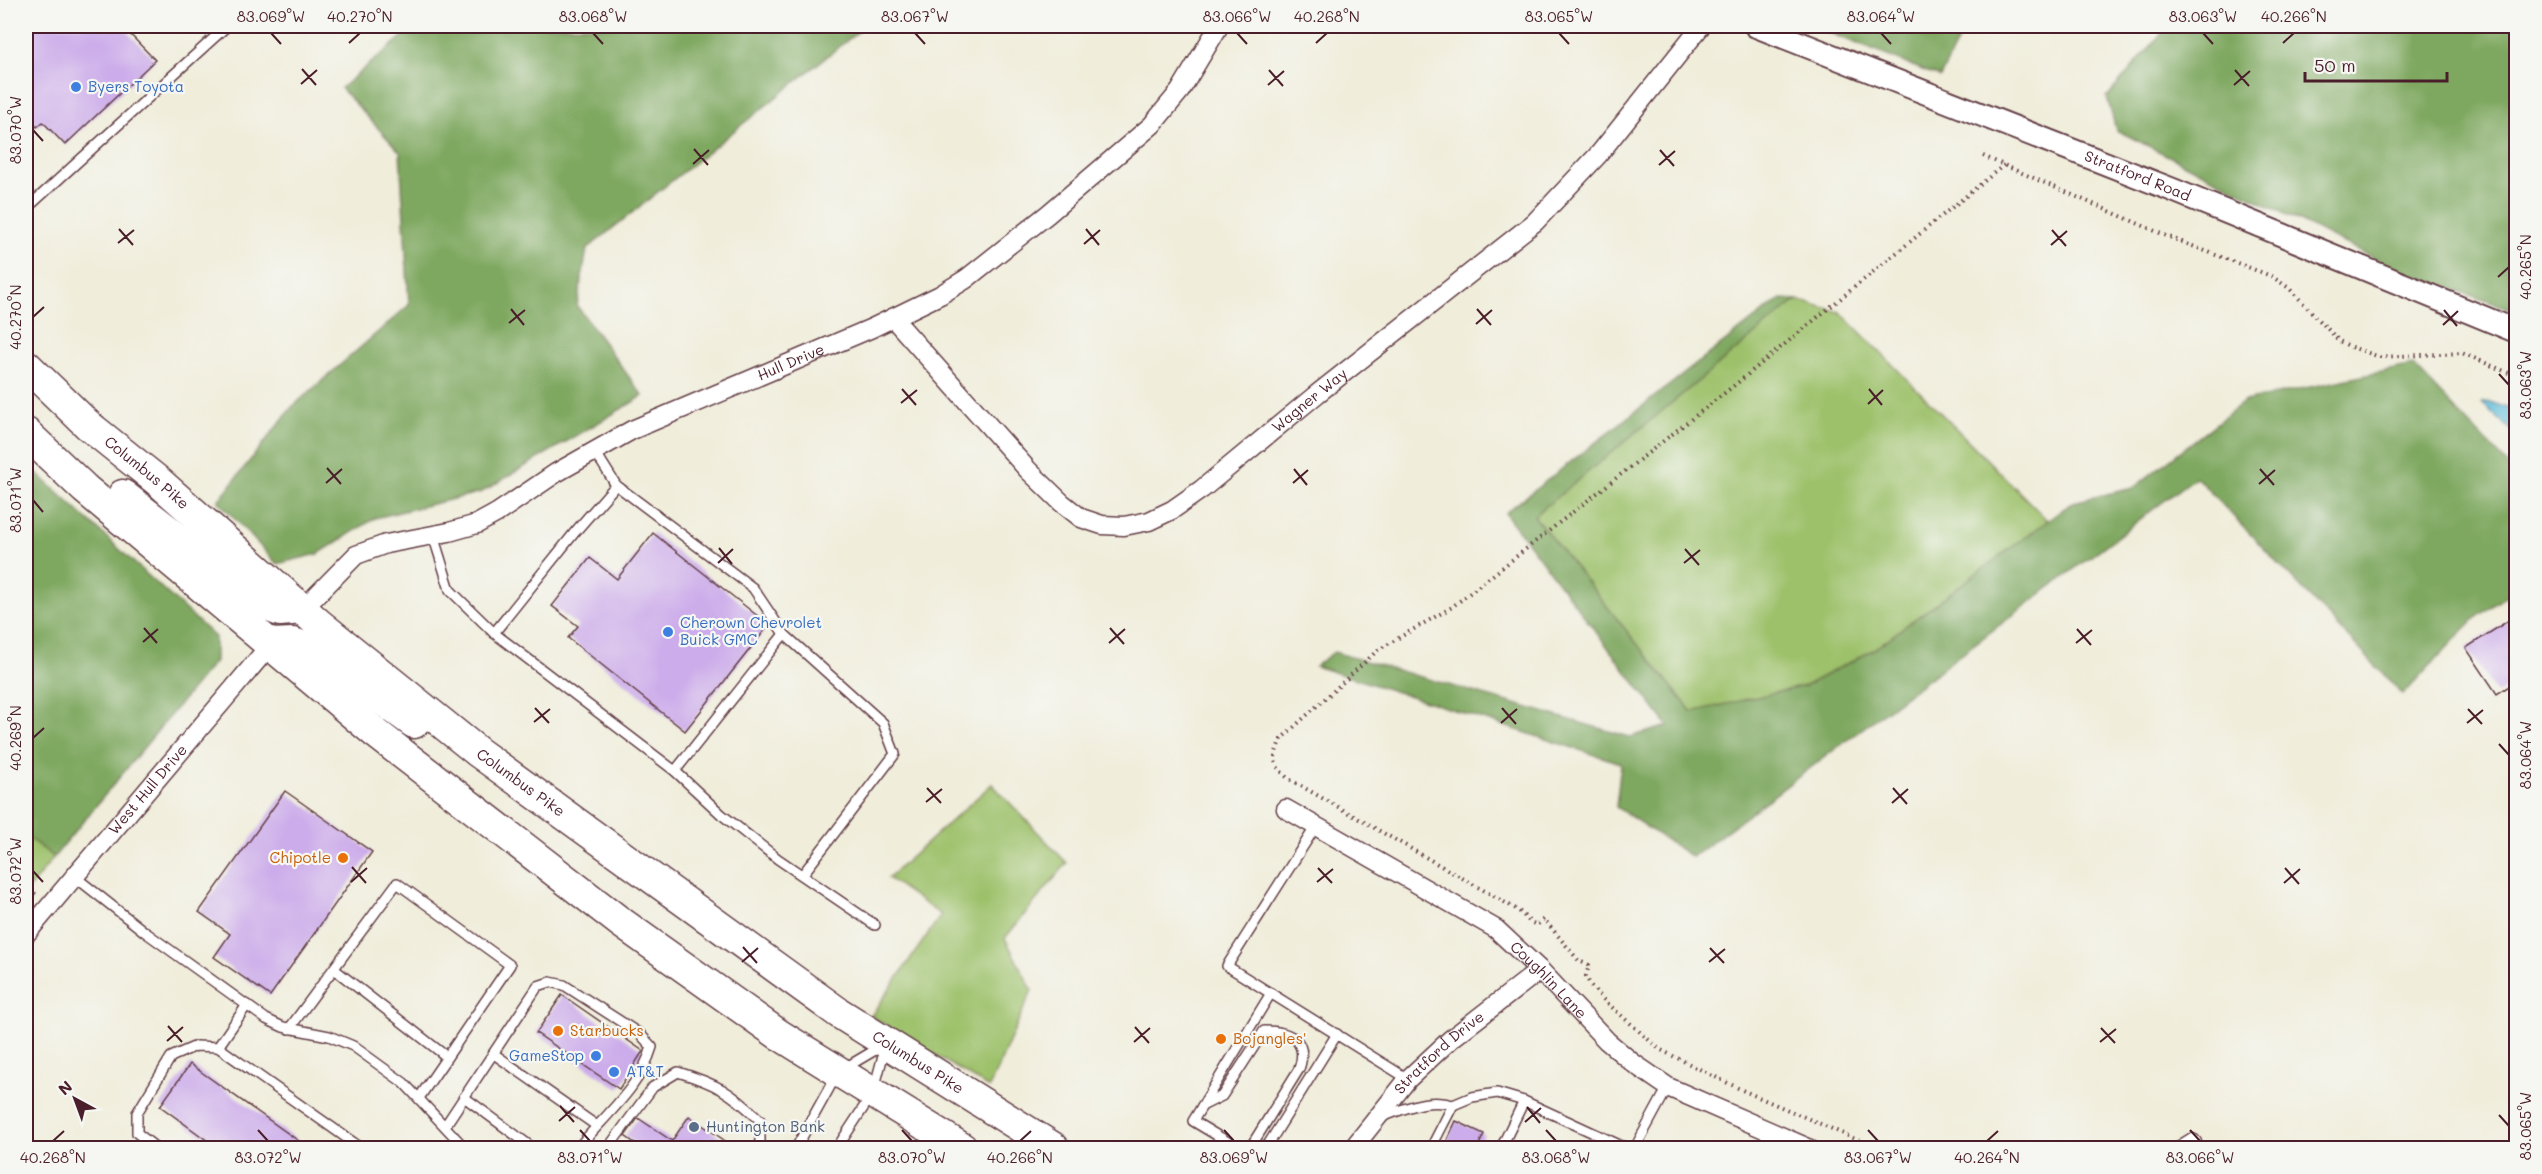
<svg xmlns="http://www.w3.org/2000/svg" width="2542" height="1174" font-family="Mali,sans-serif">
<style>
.green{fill:#9dc16a;stroke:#74704a;stroke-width:1.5}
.forest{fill:#7ea75e;stroke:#646344;stroke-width:1.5}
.water{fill:#5abcd9;stroke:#526e82;stroke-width:1.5}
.building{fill:#ccacea}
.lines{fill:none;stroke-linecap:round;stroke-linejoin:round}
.service-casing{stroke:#633e45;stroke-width:12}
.minor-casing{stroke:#633e45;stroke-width:21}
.tertiary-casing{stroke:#633e45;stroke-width:26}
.trunk-casing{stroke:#633e45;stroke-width:33}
.path{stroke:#633e45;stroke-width:4;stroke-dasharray:1.5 4.5;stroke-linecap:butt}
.service{stroke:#fff;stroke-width:9}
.minor{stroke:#fff;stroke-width:18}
.tertiary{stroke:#fff;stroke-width:22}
.trunk{stroke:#fff;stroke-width:30}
.ticks{fill:none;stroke:#4a1f2b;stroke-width:2}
.shop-dot{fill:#3f7fe0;stroke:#f6f6f2;stroke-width:2}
.food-dot{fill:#e8710a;stroke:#f6f6f2;stroke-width:2}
.service-dot{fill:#5c6f8a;stroke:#f6f6f2;stroke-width:2}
.labels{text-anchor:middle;stroke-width:4.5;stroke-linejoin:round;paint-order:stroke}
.shop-label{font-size:15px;fill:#366cbe;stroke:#f6f6f2;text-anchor:start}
.street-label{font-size:15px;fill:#4a1f2b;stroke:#f6f6f2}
.food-label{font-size:15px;fill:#c56008;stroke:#f6f6f2;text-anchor:start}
.service-label{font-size:15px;fill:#4e5e75;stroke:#f6f6f2;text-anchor:start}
.neatline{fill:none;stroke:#4a1f2b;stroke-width:2}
.ticks-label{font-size:15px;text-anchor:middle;fill:#4a1f2b}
</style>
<rect width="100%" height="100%" fill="#f6f6f2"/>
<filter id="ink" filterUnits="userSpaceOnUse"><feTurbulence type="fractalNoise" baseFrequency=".0167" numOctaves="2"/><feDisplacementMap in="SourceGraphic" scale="12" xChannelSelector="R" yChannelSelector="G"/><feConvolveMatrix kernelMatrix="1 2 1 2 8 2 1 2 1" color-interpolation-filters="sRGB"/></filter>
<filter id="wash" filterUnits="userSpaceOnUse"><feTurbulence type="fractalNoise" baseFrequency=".008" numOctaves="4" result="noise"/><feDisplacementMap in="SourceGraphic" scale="24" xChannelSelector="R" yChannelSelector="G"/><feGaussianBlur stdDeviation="1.35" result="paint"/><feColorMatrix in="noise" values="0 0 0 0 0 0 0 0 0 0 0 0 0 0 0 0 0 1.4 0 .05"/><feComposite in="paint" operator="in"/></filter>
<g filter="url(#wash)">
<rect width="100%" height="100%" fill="#f0edda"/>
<g class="green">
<path d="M1797,300l43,12 208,209 -175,129 -68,36 -113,26 -158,-196z"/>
<path d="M992,784l75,79 -62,75 27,52 -43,98 -118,-72 70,-101 -53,-37z"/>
<path d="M26,836l28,21 -28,35z"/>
</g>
<g class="forest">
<path d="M415,26h450l-278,223 -10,57 66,90 -161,96 -107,26 -57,36 -41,10 -59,-63 74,-94 117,-102 -9,-153 -59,-64z"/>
<path d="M1813,26h152l-25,51z"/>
<path d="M2168,26h348v285l-116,-40 -284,-141 -9,-33z"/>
<path d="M1780,299l17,1 -263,216 158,196 113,-26 68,-36 200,-148 60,-14 112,-87 168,-36 103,108v115l-44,33 -69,74 -207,-218 -504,380 -76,-50 5,-44 -306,-97 19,-14 296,85 38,-11 -163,-213z"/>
<path d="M26,466h3l186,171v24l-161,196 -28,-21z"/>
</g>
<path class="water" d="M2490,402l26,9v24l-34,-32z"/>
<g id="blocks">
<g class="building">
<path d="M26,26h96l33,34 -90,85 -22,-23 -6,5 -11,-12z"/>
<path d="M653,533l116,92 -84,106 -117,-93 10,-12 -26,-20 38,-48 27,21z"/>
<path d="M2517,615v66l-20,13 -31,-46z"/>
<path d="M285,791l87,61 -102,144 -56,-39 16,-23 -31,-22z"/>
<path d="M562,995l81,56 -24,38 -83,-56z"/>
<path d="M190,1064l120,85h-91l-59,-43z"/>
<path d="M689,1116l48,33h-94l-18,-13 13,-18 34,23z"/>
<path d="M1456,1121l28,13 -7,15h-34z"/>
</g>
</g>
</g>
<g filter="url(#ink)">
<use href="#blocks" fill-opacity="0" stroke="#633e45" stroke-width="1.5"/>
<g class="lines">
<g class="service-casing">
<g id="service">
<path d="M26,209l201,-183"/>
<path d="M594,450l22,35 137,103 31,46 99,89 12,31 -92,120"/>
<path d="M433,535l17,55 44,43 181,138 46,43 57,45 97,66"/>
<path d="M494,633l81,-101 41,-47"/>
<path d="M675,771l109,-137"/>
<path d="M1316,826l-89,140 181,113"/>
<path d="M74,876l71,56 121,87 17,8 46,9 24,10 51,37 61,65"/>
<path d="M334,969l113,88"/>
<path d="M289,1029l108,-146 113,82 -91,133"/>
<path d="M218,1047l143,101"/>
<path d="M494,1054l103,72"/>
<path d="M464,1097l69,51"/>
<path d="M1453,1105l19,-8 25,-4 27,8 102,47"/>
<path d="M1202,1106l20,-10 42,-65c26,0 45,9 35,38l-49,79"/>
<path d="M1381,1117c24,-8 47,-20 72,-12l-22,43"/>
<path d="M445,1126l93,-140 12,-4 14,3 76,49 12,13c-12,41 -48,69 -74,101"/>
<path d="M156,1148l-19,-15v-20l34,-56 25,-11 22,1 29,-42"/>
<path d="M608,1148l45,-61 25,-15c39,12 53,20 82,48v24l-3,4"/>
<path d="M796,1148l42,-76 44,-26"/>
<path d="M837,1148l36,-55 12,-45"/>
<path d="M1238,1148l-45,-27 78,-128"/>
<path d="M1266,1148l71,-114"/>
<path d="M1501,1148l23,-47"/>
<path d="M1635,1148l33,-61"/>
</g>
</g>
<g class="minor-casing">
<g id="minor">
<path id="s1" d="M893,318l135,152 34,33 19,15 21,7 22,1 25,-5 23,-11 30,-21 115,-95 218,-172 64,-68 102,-128"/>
<path id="s2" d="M303,609l53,-54 30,-11 63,-12 28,-8 20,-11 59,-40 76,-43 240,-102 68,-33 26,-16 82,-65 104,-89 28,-34 39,-65"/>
<path id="s3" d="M1286,809l210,120 44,41 67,71 26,22 35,24 140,61"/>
<path id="s4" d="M26,934l245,-290"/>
<path id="s5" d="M1353,1148l55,-69 43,-40 89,-69"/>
<path d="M2184,1148l8,-5 -2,5"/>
</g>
</g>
<g class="tertiary-casing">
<g id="tertiary">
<path id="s6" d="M1756,26l417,164 343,141"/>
</g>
</g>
<g class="trunk-casing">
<g id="trunk">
<path id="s7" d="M26,365l62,60 71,57 160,142 159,128 361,261 215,135"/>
<path d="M26,433l59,56 292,245 242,187 159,113 184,114"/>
<path d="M123,495l139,109 18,7 23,-2"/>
<path d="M271,644l22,-1 20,7 101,73"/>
</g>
</g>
<g class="path">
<path d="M1983,156l186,81 102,39 18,12 50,53 12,6 29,10 82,-4 54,23"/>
<path d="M26,895l4,-5 7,5"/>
<path d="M1876,1148l-134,-58 -83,-41 -55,-49 -14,-15 -4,-9 3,-11 -10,-4 -35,-42 -7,6 -7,-3 -12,-12 -229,-131c-17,-15 -17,-19 -8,-40l97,-89 74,-43 284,-223 268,-219"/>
</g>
<use href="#service" class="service"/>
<use href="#minor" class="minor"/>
<use href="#tertiary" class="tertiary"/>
<use href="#trunk" class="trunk"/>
</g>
</g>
<path class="ticks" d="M271,33l10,11M593,33l10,11M915,33l10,11M1237,33l10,11M1559,33l10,11M1881,33l10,11M2203,33l10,11M349,43l11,-10M1316,43l11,-10M2283,43l11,-10M302,69l14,16M1269,70l14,16M2235,70l14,16M301,84l16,-14M1268,85l16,-14M2234,85l16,-14M33,130l10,11M694,149l14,16M1660,150l14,16M693,164l16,-14M1659,165l16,-14M119,229l14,16M1086,229l13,16M2052,230l14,16M118,243l16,-13M1084,244l16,-14M2051,245l16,-14M2498,277l11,-10M511,309l13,16M1477,309l14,16M2444,310l13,16M33,317l11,-10M509,323l16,-13M1476,324l16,-14M2443,325l15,-14M2499,374l10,11M902,389l14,16M1869,389l13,16M901,403l16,-13M1868,404l15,-14M327,468l14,16M1294,469l13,16M2260,469l14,16M326,483l16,-14M1293,483l15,-13M2259,484l16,-14M33,500l10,12M719,548l13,16M1685,549l14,16M718,563l15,-14M1684,563l16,-13M144,628l13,15M1110,628l14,16M2077,629l14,16M143,642l15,-13M1109,643l16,-14M2076,643l16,-13M535,708l14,15M1502,708l14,16M2468,709l14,15M534,722l16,-13M1501,723l16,-14M2467,723l16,-13M33,738l11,-10M2499,744l10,11M927,788l14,15M1893,788l14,16M926,802l16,-13M1892,803l16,-14M352,867l14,16M1318,868l14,15M2285,868l14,16M33,871l10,11M351,882l16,-14M1317,882l16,-13M2284,883l16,-14M743,947l14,16M1710,948l14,15M742,962l16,-14M1709,962l16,-13M168,1026l14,16M1135,1027l14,16M2101,1028l14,15M167,1041l16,-14M1134,1042l16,-14M2100,1042l16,-13M560,1106l14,16M1527,1107l13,16M2499,1115l10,11M559,1121l16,-14M1525,1122l16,-14M258,1130l10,11M580,1130l10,11M902,1130l10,11M1224,1130l10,11M1546,1130l10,11M1868,1130l10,11M2190,1130l10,11M53,1141l11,-10M1020,1141l11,-10M1987,1141l11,-10"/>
<g class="shop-dot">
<circle cx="76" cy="87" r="6"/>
<circle cx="668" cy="632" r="6"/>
<circle cx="596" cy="1056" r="6"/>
<circle cx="614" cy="1072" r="6"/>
</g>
<g class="food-dot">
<circle cx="343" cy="858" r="6"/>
<circle cx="558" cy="1031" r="6"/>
<circle cx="1221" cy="1039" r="6"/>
</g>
<circle class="service-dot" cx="694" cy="1127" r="6"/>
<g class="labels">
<g class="shop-label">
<text x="88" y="92">Byers Toyota</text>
<text x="680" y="628">Cherown Chevrolet<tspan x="680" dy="17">Buick GMC</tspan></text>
<text x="584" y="1061" text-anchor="end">GameStop</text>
<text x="626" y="1077">AT&amp;T</text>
</g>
<g class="street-label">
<text dy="5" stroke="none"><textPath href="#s6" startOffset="410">Stratford Road</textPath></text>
<text dy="5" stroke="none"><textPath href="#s2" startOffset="555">Hull Drive</textPath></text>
<text dy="5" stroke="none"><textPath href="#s1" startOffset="546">Wagner Way</textPath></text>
<text dy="5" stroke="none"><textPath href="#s7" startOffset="162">Columbus Pike</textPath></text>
<text dy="5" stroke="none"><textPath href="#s7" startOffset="648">Columbus Pike</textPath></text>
<text dy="5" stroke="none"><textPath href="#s4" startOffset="189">West Hull Drive</textPath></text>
<text dy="5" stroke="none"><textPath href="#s3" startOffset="315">Coughlin Lane</textPath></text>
<text dy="5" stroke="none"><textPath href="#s5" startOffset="129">Stratford Drive</textPath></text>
<text dy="5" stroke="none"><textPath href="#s7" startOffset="1134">Columbus Pike</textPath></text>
</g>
<g class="food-label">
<text x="331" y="863" text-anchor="end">Chipotle</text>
<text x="570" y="1036">Starbucks</text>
<text x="1233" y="1044">Bojangles'</text>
</g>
<g class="service-label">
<text x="706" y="1132">Huntington Bank</text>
</g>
</g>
<rect width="2542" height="1174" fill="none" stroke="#f6f6f2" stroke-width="66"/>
<g transform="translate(75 1099) rotate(319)" stroke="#f6f6f2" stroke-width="4.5" paint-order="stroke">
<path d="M0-4.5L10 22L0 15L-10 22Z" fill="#4a1f2b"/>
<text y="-9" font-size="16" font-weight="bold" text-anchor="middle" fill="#4a1f2b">N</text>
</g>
<path d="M2305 72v9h142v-9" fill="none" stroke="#4a1f2b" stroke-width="3"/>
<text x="2314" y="72" font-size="18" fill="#4a1f2b" stroke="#f6f6f2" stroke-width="4.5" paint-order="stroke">50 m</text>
<rect x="33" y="33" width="2476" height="1108" class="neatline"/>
<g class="ticks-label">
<text x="271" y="22">83.069°W</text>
<text x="360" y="22">40.270°N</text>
<text x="593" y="22">83.068°W</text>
<text x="915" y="22">83.067°W</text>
<text x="1237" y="22">83.066°W</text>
<text x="1327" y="22">40.268°N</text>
<text x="1559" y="22">83.065°W</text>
<text x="1881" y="22">83.064°W</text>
<text x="2203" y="22">83.063°W</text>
<text x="2294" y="22">40.266°N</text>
<text transform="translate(16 130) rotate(-90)" y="5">83.070°W</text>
<text transform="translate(2526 267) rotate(-90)" y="5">40.265°N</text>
<text transform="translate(16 317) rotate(-90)" y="5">40.270°N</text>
<text transform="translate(2526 385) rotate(-90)" y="5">83.063°W</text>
<text transform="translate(16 500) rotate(-90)" y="5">83.071°W</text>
<text transform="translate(16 738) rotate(-90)" y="5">40.269°N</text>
<text transform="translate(2526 755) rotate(-90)" y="5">83.064°W</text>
<text transform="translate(16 871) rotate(-90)" y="5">83.072°W</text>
<text transform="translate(2526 1126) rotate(-90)" y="5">83.065°W</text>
<text x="53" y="1163">40.268°N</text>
<text x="268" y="1163">83.072°W</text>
<text x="590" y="1163">83.071°W</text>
<text x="912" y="1163">83.070°W</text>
<text x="1020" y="1163">40.266°N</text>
<text x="1234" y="1163">83.069°W</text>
<text x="1556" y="1163">83.068°W</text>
<text x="1878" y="1163">83.067°W</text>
<text x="1987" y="1163">40.264°N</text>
<text x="2200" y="1163">83.066°W</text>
</g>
</svg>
